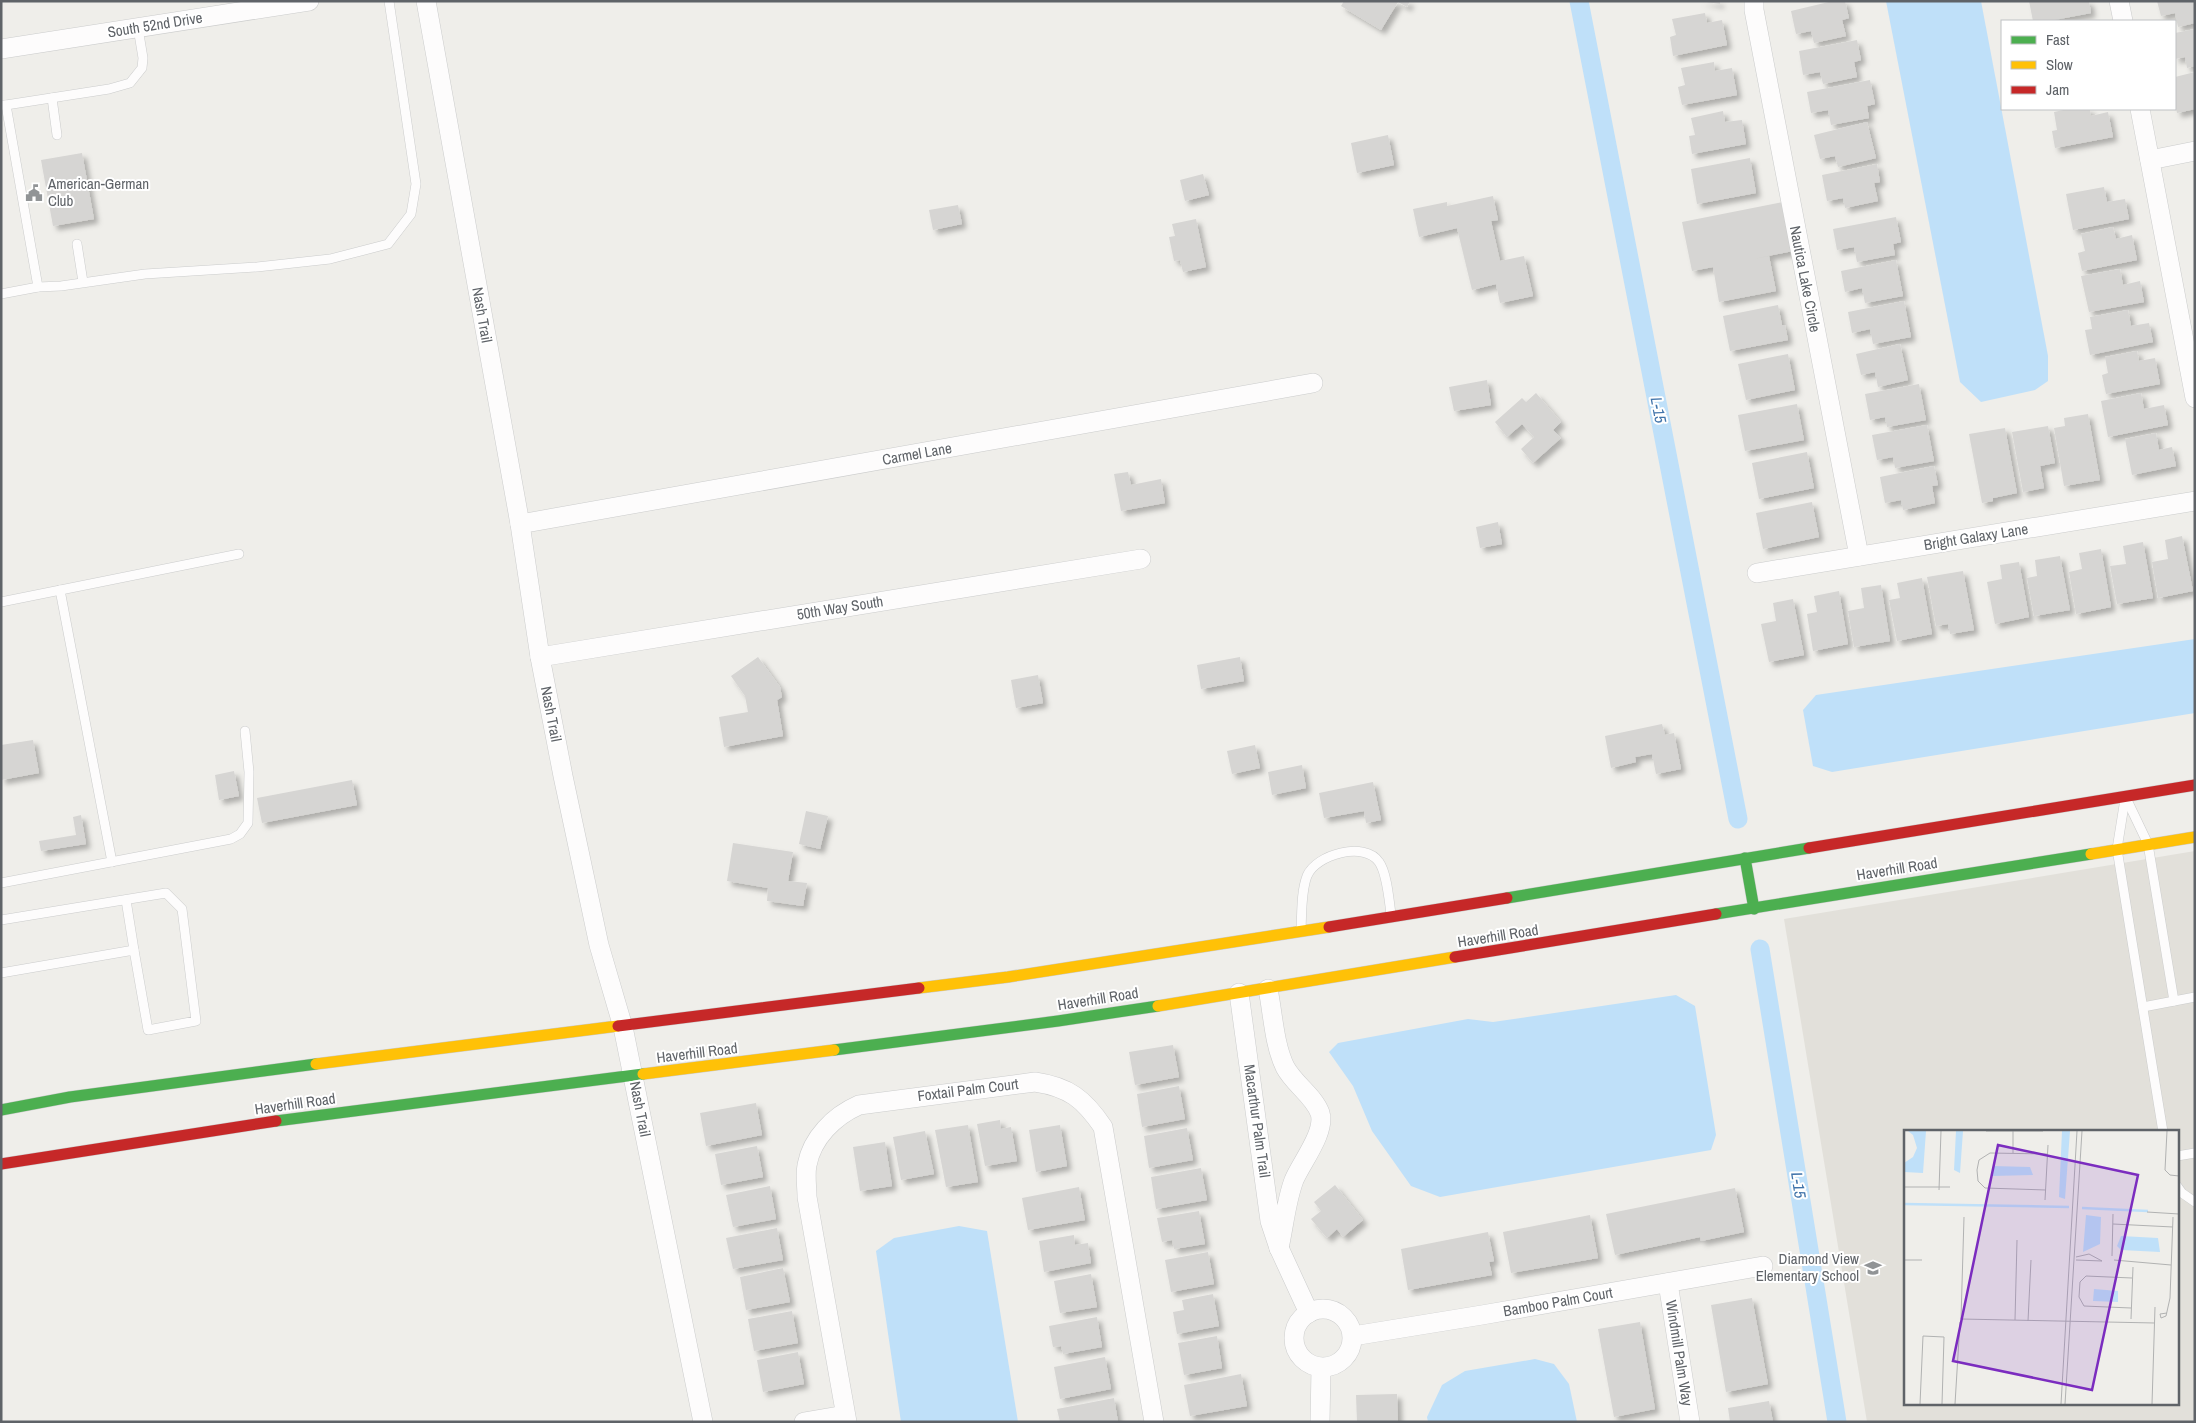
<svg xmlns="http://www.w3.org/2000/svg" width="2196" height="1423" font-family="'Archivo Narrow',sans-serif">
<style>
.education{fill:#e2e0da;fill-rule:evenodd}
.water{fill:#bfe0f9}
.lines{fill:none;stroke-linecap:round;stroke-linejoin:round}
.canal{stroke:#bfe0f9;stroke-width:19}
.building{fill:#d6d5d3;filter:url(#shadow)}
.lane-casing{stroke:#cbcccc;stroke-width:10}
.street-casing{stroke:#cbcccc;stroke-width:20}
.fast-casing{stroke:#cacacb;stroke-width:12}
.slow-casing{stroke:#cacacb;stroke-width:12}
.jam-casing{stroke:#cacacb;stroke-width:12}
.lane{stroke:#fdfcfc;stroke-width:9}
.street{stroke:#fdfcfc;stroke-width:19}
.fast{stroke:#4caf50;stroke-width:11}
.slow{stroke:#ffc107;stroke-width:11}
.jam{stroke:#c62828;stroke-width:11}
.labels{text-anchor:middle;stroke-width:4;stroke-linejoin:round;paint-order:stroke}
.street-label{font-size:15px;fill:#5f6368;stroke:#fff}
.poi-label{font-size:15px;fill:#5f6368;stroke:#fff;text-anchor:start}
.water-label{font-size:16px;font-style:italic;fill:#4174aa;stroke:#fff}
.inset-river{fill:none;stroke:#bfe0f9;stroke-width:2.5}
.inset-road{fill:none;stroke:#b1b2b2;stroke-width:1}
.view{fill:#7b2cbf;fill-opacity:0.15;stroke:#7b2cbf;stroke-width:2.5}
.inset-edge{fill:none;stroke:#5f6368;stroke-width:2.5}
</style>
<defs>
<filter id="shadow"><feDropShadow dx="4.5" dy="4.5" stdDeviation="2.5" flood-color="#0004"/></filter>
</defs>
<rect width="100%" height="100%" fill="#efeeea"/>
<path class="education" d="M2195,851v571h-328l-83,-503zM1905,1132h272v272h-272z"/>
<g class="water">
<path d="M1886,1h95l67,355v25l-13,9 -54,12 -21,-20z"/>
<path d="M2195,639v74l-363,59 -19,-6 -10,-56 13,-15z"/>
<path d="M1676,995l19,11 21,129 -5,15 -271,47 -29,-11 -39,-55 -19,-45 -24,-34 9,-9 130,-24 25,3z"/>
<path d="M959,1226l28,5 31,191h-117l-25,-171 18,-13z"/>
<path d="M1535,1359l19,5 15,20 8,38h-149l-1,-5 15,-32 23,-14z"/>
</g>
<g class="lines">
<g class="canal">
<path d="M1579,1l159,818"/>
<path d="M1760,949l77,473"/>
</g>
</g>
<g class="building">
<path d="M1344,1h66l-3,6 -9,-5 -17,28 -40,-24z"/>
<path d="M1699,1h21v3z"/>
<path d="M1833,1h12l4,17 -7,2 4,16 -32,7 -3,-12 -15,3 -5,-23z"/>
<path d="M2029,1h60l2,12 -42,8h-16z"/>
<path d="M2157,1h38v22l-17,4 -3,-14 -14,3z"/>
<path d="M1705,13l2,10 15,-3 5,25 -54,11 -3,-19 6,-2 -4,-16z"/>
<path d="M2195,29v37l-8,2 -2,-11 -10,2v-26z"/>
<path d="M1857,40l4,20 -7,2 3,15 -34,7 -3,-12 -17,3 -4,-24z"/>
<path d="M1714,62l1,9 17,-3 5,27 -55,10 -4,-18 7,-2 -4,-17z"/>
<path d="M2195,72v37l-18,4 -2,-10v-26z"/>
<path d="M1870,80l5,24 -8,2 2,12 -38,7 -3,-15 -17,3 -4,-21z"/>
<path d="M2068,109h22l1,7 17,-4 5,25 -58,11 -3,-17 5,-1 -3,-18z"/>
<path d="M1723,111l2,11 17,-2 4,24 -54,10 -3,-18 6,-1 -4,-17z"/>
<path d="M1867,122l9,36 -38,9 -3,-11 -15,3 -6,-24z"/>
<path d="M1388,135l6,30 -37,8 -6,-30z"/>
<path d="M82,153l12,66 -41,7 -12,-66z"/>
<path d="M1750,158l6,35 -59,11 -6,-35z"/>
<path d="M1877,164l3,18 -6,1 4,18 -33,7 -2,-10 -16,3 -5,-26z"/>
<path d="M1203,174l6,21 -24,6 -5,-21z"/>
<path d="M2104,187l3,15 18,-3 4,20 -56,11 -7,-36z"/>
<path d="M1493,196l5,24 -7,1 9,40 24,-5 9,40 -33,7 -4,-19 -24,6 -15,-62 -38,9 -6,-28 34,-7v4z"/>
<path d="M1783,202l10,49 -40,8 16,-3 7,35 -57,11 -6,-35 -21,4 -10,-49z"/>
<path d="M958,205l4,19 -29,6 -4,-20z"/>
<path d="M1896,217l5,25 -8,2 2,11 -38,7 -3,-15 -17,3 -4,-21z"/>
<path d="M1196,219l10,48 -23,5 -3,-12 -6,1 -5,-24 6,-1 -3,-12z"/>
<path d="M2113,227l3,12 16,-4 5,25 -55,11 -4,-18 7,-2 -4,-17z"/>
<path d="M1896,260l7,36 -38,7 -3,-15 -17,4 -4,-21z"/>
<path d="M2120,269l3,16 17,-4 4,21 -55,10 -8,-36z"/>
<path d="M1904,301l7,36 -38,7 -3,-15 -18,4 -4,-21z"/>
<path d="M1778,305l4,20h3l3,15 -58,11 -7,-35z"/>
<path d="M2128,310l3,16 18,-3 4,19 -63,13 -5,-25 7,-1 -2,-12z"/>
<path d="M1900,344l8,36 -30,7 -3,-15 -14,3 -5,-21z"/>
<path d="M2137,351l2,10 16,-3 5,26 -54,10 -4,-19 6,-2 -3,-16z"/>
<path d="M1788,354l7,36 -49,10 -8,-36z"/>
<path d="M1487,380l4,25 -37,6 -5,-24z"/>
<path d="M1919,384l7,36 -39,7 -2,-10 -15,3 -5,-26z"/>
<path d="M1536,393l25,29 -8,8 8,8 -28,25 -12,-14 13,-12 -12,-13 -15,13 -12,-15 27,-24 4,4z"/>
<path d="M2141,393l3,16 20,-4 4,20 -60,12 -7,-36z"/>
<path d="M1797,404l7,36 -59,11 -7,-36z"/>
<path d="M2088,414l12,66 -36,6 -10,-58 11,-2 -1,-8z"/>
<path d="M1927,425l7,36 -39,7 -2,-11 -16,3 -5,-25z"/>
<path d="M2048,426l7,37 -15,3 4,22 -21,4 -11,-60z"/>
<path d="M2005,428l12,65 -24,5v3l-11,2 -13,-69z"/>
<path d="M2156,433l3,17 13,-3 4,19 -44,9 -7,-36z"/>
<path d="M1807,452l7,36 -55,11 -7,-36z"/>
<path d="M1934,466l4,19 -6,1 3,17 -32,7 -2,-10 -16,3 -5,-26z"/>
<path d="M1128,472l3,13 30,-6 4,24 -44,8 -7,-37z"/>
<path d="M1812,502l7,35 -56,12 -7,-36z"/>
<path d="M1498,522l4,22 -22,4 -4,-21z"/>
<path d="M2182,536l11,55 -35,7 -6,-36 16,-3 -3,-19z"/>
<path d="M2143,542l10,56 -36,6 -7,-38 16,-2 -3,-18z"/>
<path d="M2101,549l10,58 -35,7 -7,-42 13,-3 -3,-16z"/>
<path d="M2060,556l10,54 -36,6 -7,-38 10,-2 -2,-16z"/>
<path d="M2019,562l10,55 -34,7 -8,-42 15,-3 -2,-14z"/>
<path d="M1963,571l11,59 -24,4 -2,-10 -12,2 -9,-49z"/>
<path d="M1922,578l10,56 -35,7 -8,-41 11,-2 -3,-15z"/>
<path d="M1881,585l9,56 -36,6 -6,-36 16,-3 -3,-20z"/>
<path d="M1839,591l9,53 -35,7 -6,-37 10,-2 -3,-16z"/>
<path d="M1793,599l11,56 -35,7 -8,-38 15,-3 -3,-18z"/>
<path d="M758,657l22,30 2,10 -5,3 6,36 -59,11 -5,-30 29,-5 -3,-16 -14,-20z"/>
<path d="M1240,657l4,24 -43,8 -4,-24z"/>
<path d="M1038,675l5,28 -27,5 -5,-28z"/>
<path d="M1662,724l3,11 9,-2 7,36 -25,5 -4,-20 -17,3 1,5 -25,6 -6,-32z"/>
<path d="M33,740l6,33 -38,7v-35z"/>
<path d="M1255,745l5,23 -28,6 -5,-23z"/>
<path d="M1302,765l4,23 -34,7 -4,-23z"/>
<path d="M234,771l5,25 -20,4 -4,-25z"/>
<path d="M352,780l5,25 -95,18 -5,-25z"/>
<path d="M1373,782l8,38 -15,3 -2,-12 -40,7 -5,-25z"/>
<path d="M806,811l22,5 -8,33 -21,-5z"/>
<path d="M81,815l5,29 -45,7 -2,-10 37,-6 -3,-18z"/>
<path d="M733,843l60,9 -5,29 19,2 -4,23 -36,-5 1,-13 -41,-7z"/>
<path d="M1173,1045l6,32 -44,8 -6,-33z"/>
<path d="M1179,1086l6,33 -43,8 -5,-33z"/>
<path d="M756,1103l6,32 -56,11 -6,-33z"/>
<path d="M1000,1120l1,9 10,-2 6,34 -32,5 -8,-42z"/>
<path d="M968,1125l10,57 -32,5 -11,-57z"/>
<path d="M1060,1125l7,41 -31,6 -7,-42z"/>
<path d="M1187,1128l6,32 -44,8 -5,-32z"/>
<path d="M925,1131l9,43 -33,6 -8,-43z"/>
<path d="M885,1142l7,44 -32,5 -7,-44z"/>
<path d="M757,1146l6,31 -42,8 -6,-31z"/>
<path d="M1201,1168l6,32 -51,9 -5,-32z"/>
<path d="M1335,1185l28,35 -20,17 -6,-8 -10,9 -16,-19 10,-8 -7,-9z"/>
<path d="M770,1186l6,33 -43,8 -7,-32z"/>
<path d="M1079,1187l6,33 -57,10 -6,-32z"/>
<path d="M1735,1188l9,44 -43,9 -1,-4 -85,18 -9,-41z"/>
<path d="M1199,1211l6,33 -31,5 -2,-9 -10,2 -5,-24z"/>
<path d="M1590,1215l8,43 -87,15 -8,-41z"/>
<path d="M777,1228l6,32 -50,9 -7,-31z"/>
<path d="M1488,1232l6,29 -5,1 3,13 -84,15 -7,-41z"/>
<path d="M1074,1235l1,10 13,-2 3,20 -47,9 -5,-31z"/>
<path d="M1208,1252l6,32 -43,8 -6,-32z"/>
<path d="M783,1268l7,34 -44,8 -6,-33z"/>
<path d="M1091,1274l6,33 -37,6 -6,-32z"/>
<path d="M1213,1294l6,32 -42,8 -4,-22 11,-2 -2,-10z"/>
<path d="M1752,1298l16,86 -42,8 -15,-87z"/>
<path d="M792,1311l6,32 -44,8 -6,-32z"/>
<path d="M1097,1317l5,30 -39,7 -2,-8 -8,1 -4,-21z"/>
<path d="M1640,1322l15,87 -41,8 -16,-88z"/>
<path d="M1217,1336l5,32 -38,7 -6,-32z"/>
<path d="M798,1352l6,32 -41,8 -6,-32z"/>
<path d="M1105,1357l6,32 -51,10 -6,-32z"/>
<path d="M1241,1374l6,32 -57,10 -6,-31z"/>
<path d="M1397,1394l1,28h-41l-1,-27z"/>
<path d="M1114,1398l4,24h-58l-3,-13z"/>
<path d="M1769,1401l4,21h-43l-2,-14z"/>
</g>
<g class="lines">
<g class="lane-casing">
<g id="lane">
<path d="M52,98l5,37"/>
<path d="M1,105h5l32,182 -37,7"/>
<path d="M6,105l103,-16 21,-6 12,-15 1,-10 -5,-30"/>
<path d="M77,244l6,38"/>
<path d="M38,287l23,-1 84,-12 112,-7 73,-8 58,-15 23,-30 5,-30 -27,-183"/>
<path d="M60,590l52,272"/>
<path d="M1,602l238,-48"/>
<path d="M2126,798l22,46 26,157"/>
<path d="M2125,799l-8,50 46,283"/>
<path d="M1,883l230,-44 9,-5 8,-11 1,-51 -4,-41"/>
<path d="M126,900l8,50"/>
<path d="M1,920l165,-27 16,16 14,112 -48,9 -14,-80 -133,23"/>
<path d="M1301,929c1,-17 0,-37 6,-53 9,-22 58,-35 72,-14 8,11 10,38 12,52"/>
<path d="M2143,1007l52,-10"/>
<path d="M2177,1156l18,-3"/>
<path d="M2177,1186l5,7 13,9"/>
</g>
</g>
<g class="street-casing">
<g id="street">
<path d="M426,1l94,523 20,133 23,119 36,169 24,82 80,395"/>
<path d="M1754,1v9l105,546"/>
<path d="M2119,1l4,20"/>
<path d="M1,49l308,-48"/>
<path d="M2140,109l55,289"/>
<path d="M2150,160l45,-9"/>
<path d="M520,524l793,-141"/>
<path d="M1757,573l438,-72"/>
<path d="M540,657l601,-98"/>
<path d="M1239,993l31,228 9,27c5,-22 7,-47 15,-68 7,-17 32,-48 26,-67 -6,-17 -26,-29 -35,-46 -11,-23 -12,-53 -17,-78"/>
<path d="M1279,1248l30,65"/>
<path d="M1668,1283l22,139"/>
<circle cx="1323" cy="1338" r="29"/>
<path d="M1353,1336l129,-21 281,-49"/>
<path d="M804,1422l41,-7"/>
<path d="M847,1422l-40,-225c0,-10 -2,-22 0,-32 5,-27 27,-49 52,-60l176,-23c34,5 49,17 68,45l51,295"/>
<path d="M1320,1422l1,-54"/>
</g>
</g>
<g class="fast-casing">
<g id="fast">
<path d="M1745,858l9,51"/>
<path d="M1507,898l302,-50"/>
<path d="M1716,914l375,-60"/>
<path d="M834,1050l224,-29 100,-15"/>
<path d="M1,1110l69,-13 246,-33"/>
<path d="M276,1121l367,-47"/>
</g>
</g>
<g class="slow-casing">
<g id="slow">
<path d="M2091,854l104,-17"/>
<path d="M919,988l89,-11 321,-50"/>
<path d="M1158,1006l297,-49"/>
<path d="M316,1064l302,-38"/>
<path d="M643,1074l191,-24"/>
</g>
</g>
<g class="jam-casing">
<g id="jam">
<path d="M1809,848l386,-63"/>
<path d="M1329,927l178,-29"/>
<path d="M1455,957l261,-43"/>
<path d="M618,1026l301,-38"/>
<path d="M1,1164l275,-43"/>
</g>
</g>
<use href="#lane" class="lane"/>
<use href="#street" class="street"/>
<use href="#fast" class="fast"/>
<use href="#slow" class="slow"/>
<use href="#jam" class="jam"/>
</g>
<defs>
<g id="civic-bare" transform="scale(1.35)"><path d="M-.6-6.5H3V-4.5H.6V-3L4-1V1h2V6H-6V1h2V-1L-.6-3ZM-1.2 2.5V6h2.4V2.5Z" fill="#919496" stroke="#fff" stroke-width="2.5" paint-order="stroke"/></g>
<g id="school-bare" transform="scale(1.35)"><path d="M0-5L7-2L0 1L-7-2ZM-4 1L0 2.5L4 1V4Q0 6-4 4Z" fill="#919496" stroke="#fff" stroke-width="2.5" paint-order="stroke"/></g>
</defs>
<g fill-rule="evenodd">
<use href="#civic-bare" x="34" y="193"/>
<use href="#school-bare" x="1873" y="1268"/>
</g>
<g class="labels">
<g class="street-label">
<text transform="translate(155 25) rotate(-9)" y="5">South 52nd Drive</text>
<text transform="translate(1805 279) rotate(79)" y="5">Nautica Lake Circle</text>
<text transform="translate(482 315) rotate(80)" y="5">Nash Trail</text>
<text transform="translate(917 454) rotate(-10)" y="5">Carmel Lane</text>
<text transform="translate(1976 537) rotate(-9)" y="5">Bright Galaxy Lane</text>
<text transform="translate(840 608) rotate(-9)" y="5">50th Way South</text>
<text transform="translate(551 714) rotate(79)" y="5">Nash Trail</text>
<text transform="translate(1897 869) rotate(-9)" y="5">Haverhill Road</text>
<text transform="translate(1498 936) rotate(-9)" y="5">Haverhill Road</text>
<text transform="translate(1098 999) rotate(-9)" y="5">Haverhill Road</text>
<text transform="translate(697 1053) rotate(-7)" y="5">Haverhill Road</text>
<text transform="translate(968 1090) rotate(-7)" y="5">Foxtail Palm Court</text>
<text transform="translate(295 1104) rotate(-8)" y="5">Haverhill Road</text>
<text transform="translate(640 1109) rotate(79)" y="5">Nash Trail</text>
<text transform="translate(1257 1121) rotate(82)" y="5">Macarthur Palm Trail</text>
<text transform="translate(1558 1302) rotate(-10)" y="5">Bamboo Palm Court</text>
<text transform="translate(1679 1353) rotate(81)" y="5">Windmill Palm Way</text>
</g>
<g class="poi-label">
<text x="48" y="189">American-German<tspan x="48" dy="17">Club</tspan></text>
<text x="1859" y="1264" text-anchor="end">Diamond View<tspan x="1859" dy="17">Elementary School</tspan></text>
</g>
<g class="water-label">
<text transform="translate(1659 410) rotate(79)" y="6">L-15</text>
<text transform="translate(1799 1185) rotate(81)" y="6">L-15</text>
</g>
</g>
<g transform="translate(1904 1130)">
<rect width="275" height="275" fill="#efeeea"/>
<path d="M4,1h18l-3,42 -19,-1v-9l9,-6 4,-9 -4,-13zM52,1h7l-3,42 -6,-3zM158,1h8l-5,68 -6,-2zM89,36l37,1 3,8 -41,1zM182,85l15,2 -1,27 -17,8zM217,106l37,2 2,14 -39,-2 -4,-4zM190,159l24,2v11l-25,-1z" fill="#bfe0f9"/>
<path class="inset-river" d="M0,74l165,3M178,78l66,3"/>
<path class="inset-road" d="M82,1h57M263,1l-2,39 5,5 9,1M109,23v-22M0,57h46M35,60l2,-59M142,60l-61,-2 -7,-7 -1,-11 2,-10 11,-7 57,1M141,70l3,-55M243,82l32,2M60,87l-3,102 194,4M209,94l60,3M208,126l1,-42M0,130h18M172,130l26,1 -13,-7 -13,3M210,130l57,5M227,178l-47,-2 -5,-9 1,-15 6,-6 46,2M263,183l-7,1 1,4 5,-2 4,-18 3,-81M227,189l2,-52M111,190l2,-80M124,191l3,-61M16,274l3,-68 21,1 -2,67M51,274l5,-82M157,274l16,-273M161,274l17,-273M248,274l3,-97"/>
<path class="view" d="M94,15l140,30 -46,215 -139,-29z"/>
<rect width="275" height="275" class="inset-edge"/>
</g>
<rect width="2196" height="1423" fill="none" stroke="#5f6368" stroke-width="5"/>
<rect x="2001" y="20" width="175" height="90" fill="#ffffff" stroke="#bfc1c3"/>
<rect x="2011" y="36" width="25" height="8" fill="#4caf50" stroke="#bfc1c3"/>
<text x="2046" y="45" font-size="15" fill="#5f6368">Fast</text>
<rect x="2011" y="61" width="25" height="8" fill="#ffc107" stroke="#bfc1c3"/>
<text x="2046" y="70" font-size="15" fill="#5f6368">Slow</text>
<rect x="2011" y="86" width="25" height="8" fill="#c62828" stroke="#bfc1c3"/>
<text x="2046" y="95" font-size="15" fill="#5f6368">Jam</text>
</svg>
